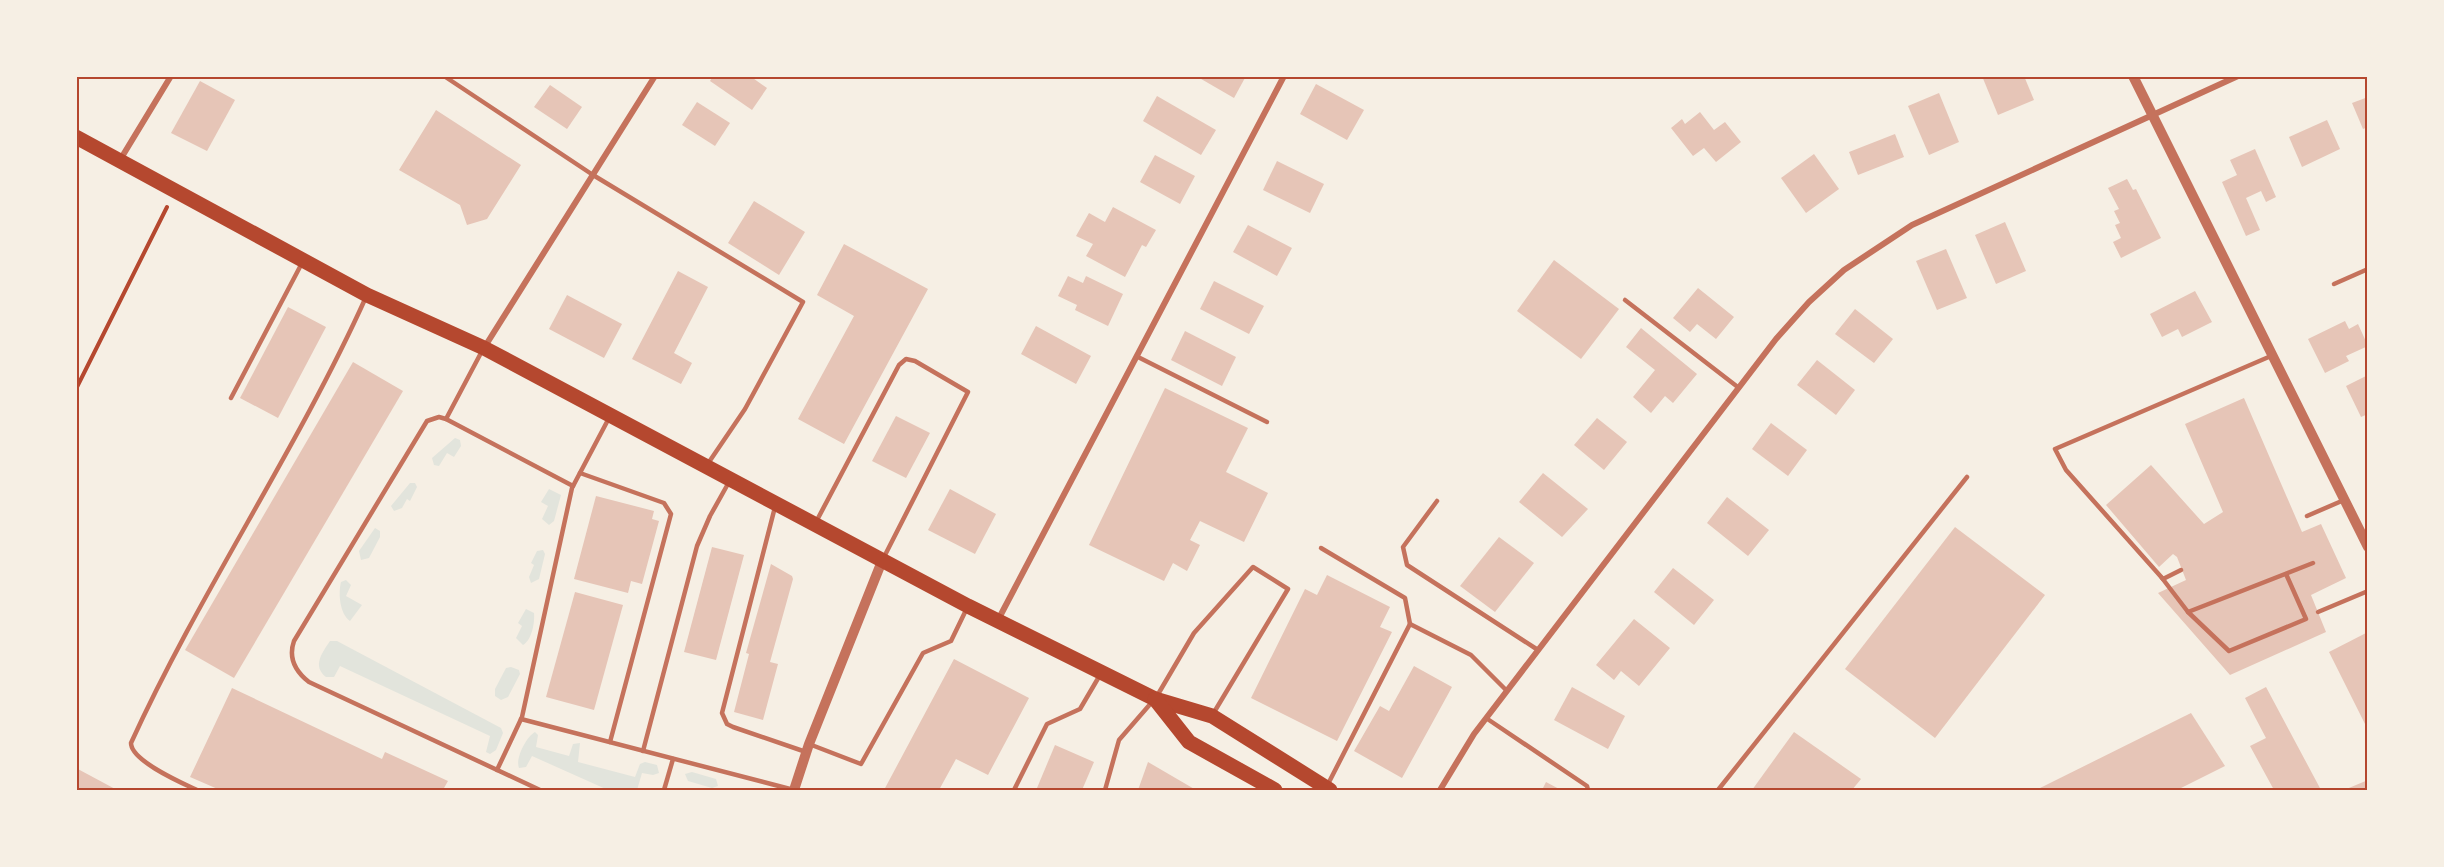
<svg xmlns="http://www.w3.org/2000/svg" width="2444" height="867" font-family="Raleway,sans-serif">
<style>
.green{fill:#e2e4dc}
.building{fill:#e6c5b7}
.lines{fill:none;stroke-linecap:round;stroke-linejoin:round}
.path{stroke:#b5482f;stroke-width:4}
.service{stroke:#c5725c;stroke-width:4.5}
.minor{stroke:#c5725c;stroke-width:6}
.tertiary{stroke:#c5725c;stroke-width:10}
.primary{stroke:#b5482f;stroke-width:15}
.neatline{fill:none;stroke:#b5482f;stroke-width:2}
</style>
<rect width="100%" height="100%" fill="#f6efe4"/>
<g class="green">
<path d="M455,438l5,2 1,6 -7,11 -7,-4 -8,13 -5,-1 -2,-7z"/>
<path d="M410,483h5l2,4 -7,14 -3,-2 -5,9 -8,3 -3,-5z"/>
<path d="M549,489l12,6 -7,26 -5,4 -7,-6 6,-13 -7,-4z"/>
<path d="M375,528l5,3v6l-11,21 -8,2 -2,-9z"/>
<path d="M543,550l2,4 -6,25 -8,4 -2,-6 5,-12 -3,-2 6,-12z"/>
<path d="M346,580l5,5 -5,11 16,9 -12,16c-10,-7 -12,-27 -9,-39z"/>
<path d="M526,609l8,4c1,9 -2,27 -11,32l-7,-7 6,-12 -4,-3z"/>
<path d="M330,641h7l164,87 2,5 -7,17 -6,4 -4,-2 4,-16 -150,-70 -6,11h-8c-14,-11 -4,-24 4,-36z"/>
<path d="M511,667l8,3 1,4 -12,23 -7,3 -6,-4v-7l11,-21z"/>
<path d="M535,732l3,3 -2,12 33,9 4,-12 7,-1 -2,19 57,15 5,-13 5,-2 12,3 2,8 -6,2 -11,-2 -5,17h-29l-76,-34 -6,11 -7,1c-4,-9 7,-31 16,-36z"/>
<path d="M692,772l24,7 2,7 -6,2 -24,-7 -3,-7z"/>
</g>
<g class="building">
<path d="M713,76h37l17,12 -15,22 -42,-29z"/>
<path d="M1196,76h50l-12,22z"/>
<path d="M1982,76h42l10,24 -36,15z"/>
<path d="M200,81l35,19 -28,51 -36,-18z"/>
<path d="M1316,84l48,26 -17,30 -47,-26z"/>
<path d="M550,85l32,22 -15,22 -33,-22z"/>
<path d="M1939,93l20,49 -30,13 -21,-49z"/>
<path d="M1157,96l59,34 -15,25 -58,-34z"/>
<path d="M2368,97v30l-5,2 -11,-26z"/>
<path d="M697,102l33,21 -15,23 -33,-21z"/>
<path d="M436,110l85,55 -34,54 -20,6 -7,-20 -61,-35z"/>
<path d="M1700,112l14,18 11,-8 16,20 -25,20 -12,-14 -11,8 -22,-28 11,-9 3,5z"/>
<path d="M2327,120l13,29 -38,18 -13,-30z"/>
<path d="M1895,134l9,23 -46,18 -9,-23z"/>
<path d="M2255,149l21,48 -10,5 -5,-11 -15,7 14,32 -14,6 -24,-54 15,-7 -7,-15z"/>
<path d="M1814,154l25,35 -33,24 -25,-35z"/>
<path d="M1155,155l40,21 -15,28 -40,-22z"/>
<path d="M1277,161l47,23 -14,29 -47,-23z"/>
<path d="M2127,179l6,11 3,-1 25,49 -40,20 -8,-16 8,-4 -6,-13 5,-2 -6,-12 5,-2 -11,-21z"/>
<path d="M754,201l51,31 -26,43 -51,-32z"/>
<path d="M1113,207l43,23 -10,17 -4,-2 -17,32 -39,-21 7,-12 -17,-8 13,-23 16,9z"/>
<path d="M2005,222l21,49 -30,13 -21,-49z"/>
<path d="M1248,225l44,23 -15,28 -44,-24z"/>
<path d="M844,244l84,45 -84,155 -46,-25 56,-103 -37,-21z"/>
<path d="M1946,249l21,49 -30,12 -21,-49z"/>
<path d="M1554,260l65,49 -38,50 -64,-48z"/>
<path d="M678,271l30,16 -34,66 18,10 -11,21 -49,-25z"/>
<path d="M1068,276l15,7 3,-7 37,18 -15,32 -33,-16 2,-5 -19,-9z"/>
<path d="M1214,281l50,25 -15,28 -49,-25z"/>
<path d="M1698,288l36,29 -18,22 -19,-15 -7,8 -17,-14z"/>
<path d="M2195,291l17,31 -30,15 -4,-8 -16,8 -12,-23z"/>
<path d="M567,295l55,29 -18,34 -55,-29z"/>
<path d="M288,307l38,20 -48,91 -38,-20z"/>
<path d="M1855,309l38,30 -19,24 -39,-29z"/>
<path d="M2345,321l4,8 9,-5 10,22 -22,10 3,5 -24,12 -17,-34z"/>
<path d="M1036,326l55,30 -15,28 -55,-30z"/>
<path d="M1641,328l56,46 -24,29 -8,-7 -14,17 -18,-16 22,-27 -29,-23z"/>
<path d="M1185,331l51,26 -14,29 -51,-26z"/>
<path d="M1817,360l38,30 -19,25 -39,-30z"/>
<path d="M353,362l50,29 -169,287 -49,-28z"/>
<path d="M2368,375v39l-7,3 -15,-31z"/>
<path d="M1165,388l83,40 -22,44 42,21 -24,49 -44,-21 -10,19 10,5 -13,26 -14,-8 -9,18 -75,-36z"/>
<path d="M2244,398l58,134 19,-8 25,54 -35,17 15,37 -96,43 -72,-82 28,-13 -9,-23 -4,-3 -14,13 -53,-62 45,-40 53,59 19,-12 -38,-88z"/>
<path d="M896,416l34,17 -24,45 -34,-17z"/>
<path d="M1597,418l30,24 -23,28 -30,-25z"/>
<path d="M1771,423l36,27 -19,26 -36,-27z"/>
<path d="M1543,473l45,36 -26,28 -43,-35z"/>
<path d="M950,489l46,25 -21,40 -47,-24z"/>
<path d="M596,496l58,15 -2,8 7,2 -17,63 -11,-3 -3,12 -54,-14z"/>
<path d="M1727,497l42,33 -21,26 -41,-33z"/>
<path d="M1955,527l90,68 -110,143 -90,-69z"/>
<path d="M1499,537l35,26 -39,49 -35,-26z"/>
<path d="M712,547l32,8 -28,105 -32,-8z"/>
<path d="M771,564l21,12 1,3 -23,83 8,2 -15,56 -29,-8 15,-58 -3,-1z"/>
<path d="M1673,568l41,32 -20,25 -40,-33z"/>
<path d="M1327,575l63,32 -10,20 12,5 -55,109 -86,-43 54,-109 12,6z"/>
<path d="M575,592l48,13 -29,105 -48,-13z"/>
<path d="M1634,619l36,29 -31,38 -18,-15 -7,9 -18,-15z"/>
<path d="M2366,633l2,92 -2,1 -37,-74z"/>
<path d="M954,659l75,39 -41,77 -32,-16 -17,31h-55z"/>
<path d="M1414,666l38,21 -50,91 -48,-27 26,-45 9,5z"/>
<path d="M1572,687l53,29 -17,33 -54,-29z"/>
<path d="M2266,687l55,103h-47l-24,-44 16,-8 -21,-40z"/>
<path d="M232,688l150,71 3,-7 63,29 -4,7 6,2h-230l-30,-13z"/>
<path d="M2191,713l34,53 -48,24h-141z"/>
<path d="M1794,732l67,47 -9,11h-100z"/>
<path d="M1055,745l39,17 -12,28h-39l-6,-2z"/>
<path d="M1148,762l48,28h-58z"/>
<path d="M76,768l41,22h-41z"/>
<path d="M2368,780v10h-24z"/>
<path d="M1546,782l15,8h-19z"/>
</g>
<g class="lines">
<path class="path" d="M76,389l91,-182"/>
<g class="service">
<path d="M444,76l149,99 210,127 -58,107 -38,56"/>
<path d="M2334,284l34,-15"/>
<path d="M1625,300l114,88"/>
<path d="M1138,357l129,65"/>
<path d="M231,398l71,-135"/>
<path d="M446,419l36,-68"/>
<path d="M580,473l84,30 7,11 -61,228"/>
<path d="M1437,501l-34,46 4,18 131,85"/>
<path d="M775,507l-53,206 5,11 6,3 73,25"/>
<path d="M2307,516l37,-16"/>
<path d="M816,522l83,-157 7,-6 9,2 53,31 -85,167"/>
<path d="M1321,548l84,50 5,26"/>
<path d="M2181,570l-18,9 -97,-109 -11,-21 216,-93"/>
<path d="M2162,578l26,34 125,-49"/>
<path d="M2188,612l41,39 77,-32 -20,-45"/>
<path d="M2318,612l50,-21"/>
<path d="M1157,696l37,-63 59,-66 35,22 -75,125"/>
<path d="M1486,718l101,68 1,4"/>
<path d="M521,719l273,71"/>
<path d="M809,744l52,20 62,-111 28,-12 16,-33"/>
<path d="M643,751l54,-205 13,-30 19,-34"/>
<path d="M497,770l25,-53 50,-229 37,-70"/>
<path d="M1327,786l83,-162 61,31 36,36"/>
<path d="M197,790c-15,-7 -66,-29 -66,-47 70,-153 166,-293 235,-446"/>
<path d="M540,790l-231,-108c-14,-11 -21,-24 -15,-41l133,-220 12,-4 7,2 127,67"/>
<path d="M664,790l9,-31"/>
<path d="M1014,790l33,-66 33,-15 20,-34"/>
<path d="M1105,790l14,-50 33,-38"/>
<path d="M1718,790l249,-313"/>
</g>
<g class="minor">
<path d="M120,160l51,-84"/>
<path d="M484,348l171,-272"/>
<path d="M998,620l286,-544"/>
<path d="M1440,790l34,-56 302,-395 33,-37 35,-32 68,-45 326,-149"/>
</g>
<g class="tertiary">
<path d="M2133,76l235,471"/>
<path d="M794,790l15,-46 73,-183"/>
</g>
<g class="primary">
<path d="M76,137l291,158 117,53 484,258 187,93 57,17 118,74"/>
<path d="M1155,699l34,43 86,48"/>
</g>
</g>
<rect width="2444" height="867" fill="none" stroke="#f6efe4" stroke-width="156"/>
<rect x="78" y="78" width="2288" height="711" class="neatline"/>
</svg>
